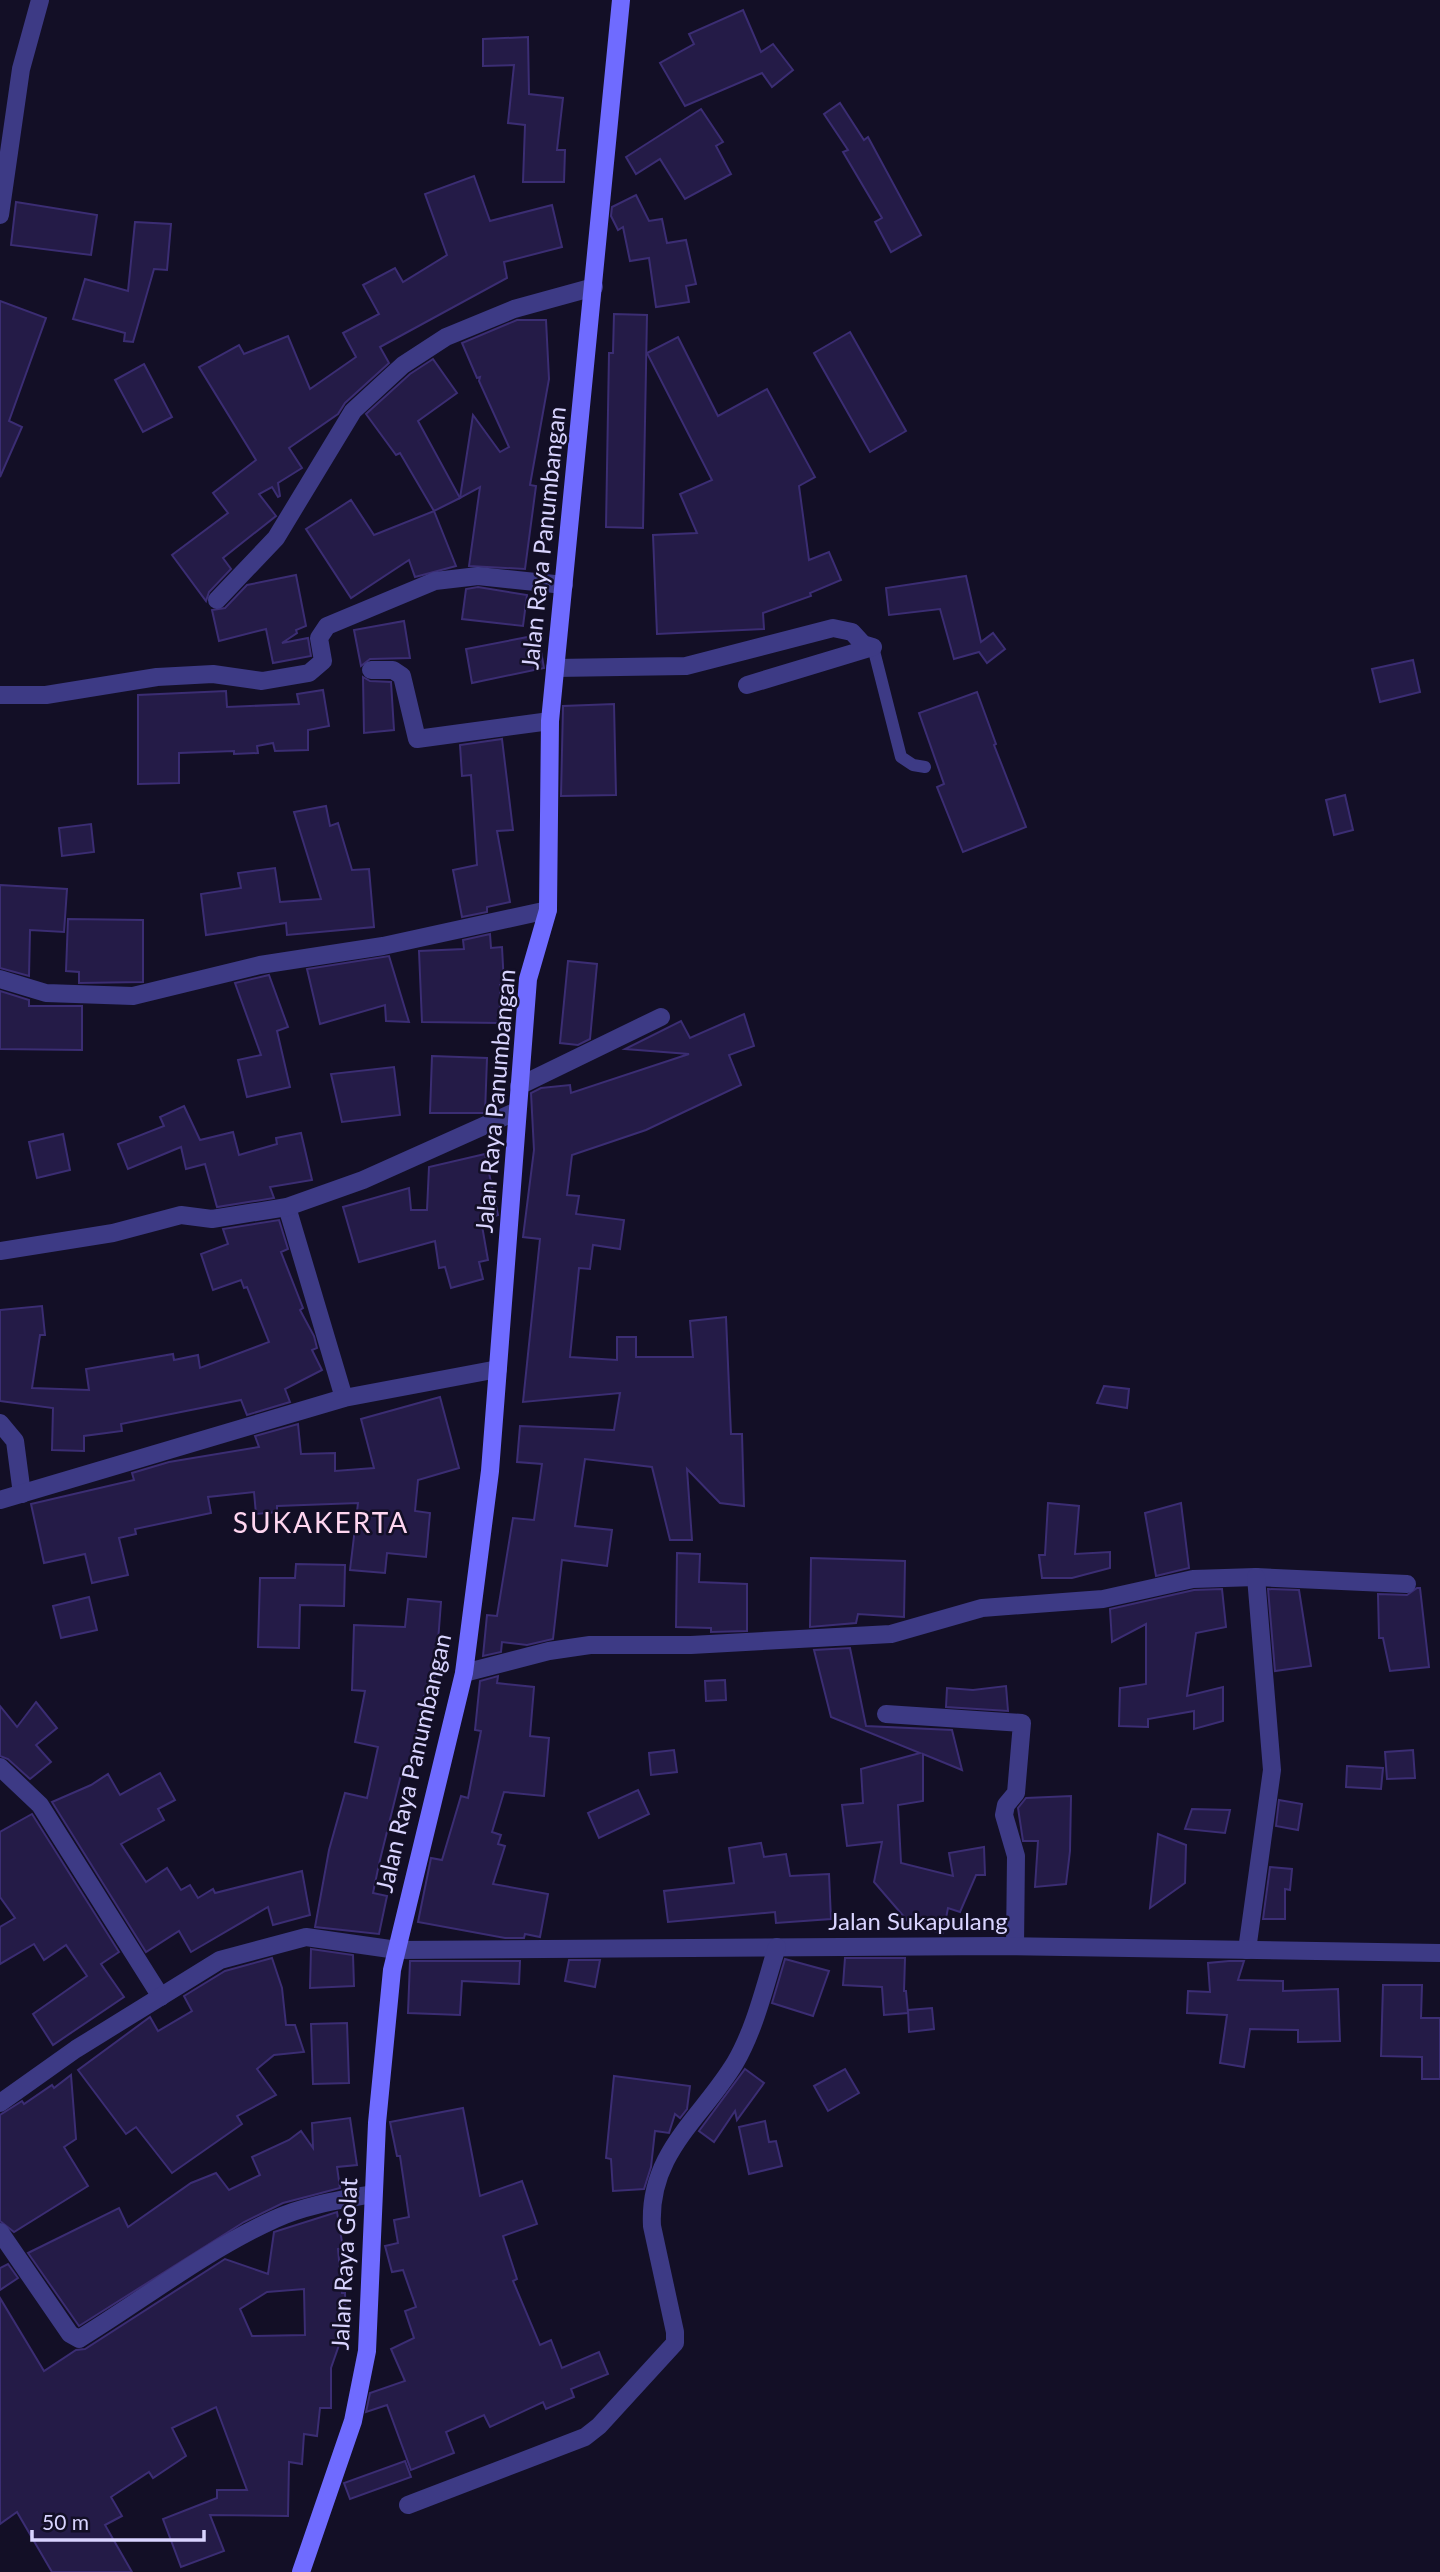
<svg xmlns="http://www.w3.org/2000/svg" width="1440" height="2572" font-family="Lato,sans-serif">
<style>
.building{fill:#241b47;stroke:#3b2d73;stroke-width:2;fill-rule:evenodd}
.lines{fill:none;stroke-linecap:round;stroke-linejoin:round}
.lane{stroke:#3d3a85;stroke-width:12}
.street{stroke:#3d3a85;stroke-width:18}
.secondary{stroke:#6f6bff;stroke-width:18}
.labels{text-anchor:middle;stroke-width:5;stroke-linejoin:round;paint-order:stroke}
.street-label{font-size:24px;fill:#d9d4ff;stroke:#130f26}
.quarter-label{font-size:28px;letter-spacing:2px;fill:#ffd6f0;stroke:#130f26}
</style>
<rect width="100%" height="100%" fill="#130f26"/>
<g class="building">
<path d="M743,10l18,42 12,-8 20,26 -21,17 -10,-14 -77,33 -25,-43 34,-19 -5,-10z"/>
<path d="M528,37l1,57 34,4 -6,52h8l-1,32h-41l2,-57 -17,-2 6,-58 -31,1v-27z"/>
<path d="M840,103l24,37 4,-3 53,98 -30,17 -16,-30 7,-4 -39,-66 5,-2 -24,-36z"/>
<path d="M701,109l22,33 -7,4 15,28 -46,25 -25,-40 -24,15 -10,-17z"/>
<path d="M474,176l16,45 62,-16 10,42 -58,15 3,16 -127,69 9,16 -44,40 -7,11 -49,34 13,20 -24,15 2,13 -2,1 -6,-10 -13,7 17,22 -53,42 8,11 -22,23 -3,9 -34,-46 56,-42 -15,-20 43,-33 -57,-93 40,-22 5,9 44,-18 22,53 46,-32 -13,-24 36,-19 -16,-29 32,-17 8,14 44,-27 -22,-61z"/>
<path d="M636,195l13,26 13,-2 5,24 19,-3 10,44 -10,2 3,16 -33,5 -7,-49 -19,3 -7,-34 -5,3 -7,-14 1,-9z"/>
<path d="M16,202l81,13 -6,40 -80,-10z"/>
<path d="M135,222l36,2 -4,46 -13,-1 -21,73 -9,-1 1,-8 -52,-14 12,-40 43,12z"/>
<path d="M0,301l46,17 -37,103 13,6 -22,50z"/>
<path d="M614,314l33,1 -4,213 -37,-1 3,-174h4z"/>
<path d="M517,320h29l3,59 -19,106 6,1 -11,83 -56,-3 11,-79 -20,11 13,-83 27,37 9,-5 -30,-66 1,-4 -3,1 -15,-35z"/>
<path d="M850,332l56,99 -36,21 -56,-99z"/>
<path d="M678,337l40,79 49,-27 48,88 -16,9 10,74 20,-8 12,28 -31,13 1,3 -48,17 1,16 -107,5 -4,-99 44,-2 -17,-39 32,-14 -65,-127z"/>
<path d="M433,359l24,34 -39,28 42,77 -26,13 -34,-58 -4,2 -30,-41 44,-40z"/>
<path d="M144,364l28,53 -29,15 -28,-52z"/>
<path d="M351,500l23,35 60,-24 22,55 -41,11 -6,-17 -58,38 -45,-69z"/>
<path d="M296,575l10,51 -10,4 1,3 -15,10 26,-5 3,18 -38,7 -7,-34 -47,12 -7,-31 13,-2 22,-23z"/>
<path d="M966,576l15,66 12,-9 12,16 -18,14 -8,-11 -25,7 -14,-50 -51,6 -3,-27z"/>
<path d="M478,587l49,8 -4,31 -61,-7 4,-30z"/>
<path d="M404,621l6,37 -40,1 -9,7 -7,-36z"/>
<path d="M538,635l6,33 -72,15 -6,-34z"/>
<path d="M1413,660l7,32 -40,10 -8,-33z"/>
<path d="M363,677l7,4 21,1 3,48 -30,3z"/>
<path d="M323,690l6,36 -21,4v20l-33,1 -2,-8 -16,3 1,7 -24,1v-3l-55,2v30l-41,1v-89l88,-4 1,16 72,-3 -2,-10z"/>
<path d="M977,692l19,52 -2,1 32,82 -63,25 -26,-65 7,-3 -25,-71z"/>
<path d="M614,704l2,91 -55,1 2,-90z"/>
<path d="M502,739l11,91 -16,1 13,71 -23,5v5l-25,5 -9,-47 24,-5 -6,-90 -9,1 -2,-31z"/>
<path d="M1345,795l8,35 -19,5 -8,-35z"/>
<path d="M326,806l4,20 8,-3 14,47 17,-1 5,58 -87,8 -1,-12 -80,12 -5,-41 40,-6 -3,-15 37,-5 5,34 41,-3 -27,-87z"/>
<path d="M91,824l3,28 -32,4 -3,-28z"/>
<path d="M0,885l67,4 -3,43 -34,-2 -1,46 -29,-8z"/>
<path d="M68,919l75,1v62l-64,1v-11l-13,-1z"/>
<path d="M490,934l1,14 11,-1 2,38h-4v38l-78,-1 -3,-71 45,-2 -1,-9z"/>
<path d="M389,956l20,66 -23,-1 -1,-16 -65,19 -13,-55z"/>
<path d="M568,961l29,3 -7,75 -12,6 -18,-2z"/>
<path d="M269,975l19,52 -11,4 13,56 -43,10 -9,-37 23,-5 -26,-72z"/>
<path d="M0,991l29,9v6h53v44l-82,-1z"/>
<path d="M744,1014l10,32 -25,9 12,30 -95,45 -74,25 -5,40 12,1 -3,18 48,6 -4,29 -27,-4 -3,24 -11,-1 -9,89 47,3v-23h19v20h57l-3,-36 36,-4 5,117h11l2,72 -24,-3 -33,-34 5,71h-22l-18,-73 -67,-8 -10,67 37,4 -5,36 -45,-6 -9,79 -26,6 -25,-3 -1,10 -18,4 4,-41 10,1 16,-98 21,2 8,-56 -25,-2 3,-36 94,4 6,-37 -97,9 17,-163 -17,-2 11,-87 -3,-57 10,-5 29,-3 1,8 118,-39 -64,-5 56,-28 9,17z"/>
<path d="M432,1056l55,2 -2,55h-55z"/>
<path d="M394,1067l6,48 -58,7 -11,-48z"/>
<path d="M184,1106l16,34 33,-8 6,23 38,-11 -1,-6 25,-5 11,47 -42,7 4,11 -57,9 -12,-43 -19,5 -5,-22 -53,22 -10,-25 46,-18 -4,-9z"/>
<path d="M63,1134l7,36 -33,8 -8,-36z"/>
<path d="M485,1154l13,61 -17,5 7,40 -9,2 4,17 -32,9 -6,-21 -6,1 -4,-27 -76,21 -16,-55 66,-19 2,22h16l2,-43z"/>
<path d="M279,1220l9,29 -7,3 22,56 -3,2 14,26 3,12 -5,2 10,20 -37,19 5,13 -43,13 -6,-15 -120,24 1,7 -38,5v15l-32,-1 1,-42 -53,-7v-91l42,-4 3,29h-5l-8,53 57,2 -3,-21 87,-15 1,6 24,-5 2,13 69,-26 -22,-55 -3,1 -3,-8 -28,10 -12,-36 27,-10 -5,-15z"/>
<path d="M1104,1386l25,3 -2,19 -30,-5z"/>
<path d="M440,1397l19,71 -41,12 -3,31 15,2 -4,44 -39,-4 -2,20 -35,-3 8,-67 -81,3v6l-21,2 -2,-22 -46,5 3,16 -76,16 1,5 -17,4 9,37 -36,8 -7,-29 -41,9 -13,-59 103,-24 -2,-7 37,-11 90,-15 -4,-11 43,-12 3,30 34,-1v18l39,-3 -13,-49z"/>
<path d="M1048,1503l31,3 -4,48 35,-2v16l-38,10h-30l-3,-23h6z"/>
<path d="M1181,1503l8,65 -33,8 -11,-63z"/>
<path d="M677,1553l23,1 -1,28 48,2v47l-36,1v-4l-35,-1z"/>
<path d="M811,1558l94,3 -1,56 -46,-3 -2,9 -46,4z"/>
<path d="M296,1564l49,1 -1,41 -44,-1 -1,43 -41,-1 2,-69h35z"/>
<path d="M1417,1588h3l9,79 -39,4 -7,-33h-4l-1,-44 29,1z"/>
<path d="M1222,1589l4,38 -30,6 -9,63 36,-9v34l-29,8v-18l-46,8v8l-29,-1 1,-38 26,-4v-60l-34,18 -2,-33 84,-19z"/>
<path d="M1268,1589l31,1 12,76 -36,5z"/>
<path d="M89,1597l8,33 -36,8 -8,-32z"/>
<path d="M408,1599l33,3 -5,66 -3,29 -9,-1 -16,80 -7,-1 -22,89 -6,29 14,3 -8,38 -64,-7 14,-77 16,-57 22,5 11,-51 -23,-5 10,-51 -13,-1 2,-65 51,2z"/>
<path d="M850,1648l16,78 86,4 10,40 -39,-16v47l-25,4 3,58 52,13 -4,-23 35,-6 1,28h-9l-16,37 -12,-4 -5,25 -31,-7 -38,-44 8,-40 -35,4 -5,-41 21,-2 -2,-34 59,-16 -89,-36 -17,-67z"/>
<path d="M498,1676l-1,7 37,4 -4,49 19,2 -5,58 -40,-4 -12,40 9,3 -3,9 7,2 -12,38 55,10 -8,43 -15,-3 -1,4h-19l-87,-16 13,-64 11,2 19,-64 7,2 13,-67 -6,-1 5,-49z"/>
<path d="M725,1680l1,20 -20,1 -1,-20z"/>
<path d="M1006,1686l2,25 -62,-4 1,-19 26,2z"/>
<path d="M36,1702l21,26 -21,17 15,17 -21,17 -22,-20 -8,-3v-50l17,21z"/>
<path d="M674,1750l3,22 -26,3 -2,-22z"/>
<path d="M1413,1750l2,28 -28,1 -2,-27z"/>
<path d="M1347,1766l36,2 -2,21 -35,-2z"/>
<path d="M160,1773l15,27 -17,9 6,11 -43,24 25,38 21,-14 14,22 9,-5 8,13 15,-9 2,4 87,-22 8,44 -37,10 -5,-18 -77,45 -12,-21 -33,21 -94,-150 39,-17 17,-11 12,21z"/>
<path d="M638,1790l11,24 -50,24 -11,-25z"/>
<path d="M1071,1796l-1,55 -4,33 -31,3 3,-46h-15l-5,-33 8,-10z"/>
<path d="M1279,1800l23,4 -4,26 -22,-4z"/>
<path d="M1192,1809l38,1 -5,23 -40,-4z"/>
<path d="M32,1814l87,138 -18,12 23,33 -71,48 -20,-31 54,-38 -21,-31 -22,15 -10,-16 -34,20v-37l15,-9 -15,-21v-65z"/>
<path d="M1158,1834l28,11 -1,38 -35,25z"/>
<path d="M761,1843l3,14 22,-3 4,22 39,-2 2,45 -55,4 -1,-11 -107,10 -4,-31 70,-8 -5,-35z"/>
<path d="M1270,1867l22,2 -2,21 -5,-1v30h-22z"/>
<path d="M311,1949l42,6 1,31 -44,2z"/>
<path d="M272,1958l10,30 4,37h9l9,27 -30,3 -17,14 19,26 -39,21 5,8 -70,49 -36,-46 -10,7 -48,-64 72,-53 8,14 34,-20 -8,-15 41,-25z"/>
<path d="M845,1958h60l-1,33h2l2,22 -24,2 -2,-28 -39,-2z"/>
<path d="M785,1959l44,12 -16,45 -41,-13z"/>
<path d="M569,1960h31l-5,27 -30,-6z"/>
<path d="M410,1961h110l-1,23 -57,-3 -2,34 -52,-2z"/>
<path d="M1229,1961h15l-6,19 45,1v10l55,-2 2,52 -42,1v-12l-48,-1 -6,38 -24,-4 7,-48 -40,-2 1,-22 22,1 -2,-29z"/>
<path d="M1383,1985h39l-1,33h19v61h-18v-22l-41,-1z"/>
<path d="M932,2008l2,21 -25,3 -1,-22z"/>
<path d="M347,2023l2,60 -36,1 -2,-60z"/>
<path d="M745,2069l19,14 -27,37 -2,-9 -21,31 -15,-11z"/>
<path d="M845,2069l14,24 -31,18 -14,-25z"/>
<path d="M71,2075l5,64 -12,8 24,39 -74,46 -14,-11v-106l22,-14 2,3 28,-19 2,3z"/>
<path d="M614,2076l76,10 -3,23 -7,9 -5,-4 -6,19 -14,-2 -4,36 -7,22 -31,2 -2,-32 -5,-1z"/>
<path d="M463,2108l17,88 42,-15 15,43 -34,12 14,43 -4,2 27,64 11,-5 11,28 37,-16 9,22 -37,15 3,8 -28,12 -3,-7 -53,25 -6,-12 -38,17 8,21 -43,17 -24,-65 -21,7 4,-19 35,-12 -14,-32 23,-11 -9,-27 11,-4 -13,-37 -11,2 -7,-26 13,-3 -4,-23 15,-3 -9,-61h-3l-7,-34z"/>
<path d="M350,2118l7,47 -20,2 3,21 -57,15 -39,19 -165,104 -51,-73 91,-45 9,19 63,-44 25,-10 13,17 31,-15 -8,-18 37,-17 12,-9 12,17 -1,-25z"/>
<path d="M765,2121l4,21 7,-1 6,25 -33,8 -10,-47z"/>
<path d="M337,2212l6,36 -5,1 4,44h3l1,32 -15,43v40h-11l-3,28 -13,-2 -2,30 -13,-2 -1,54 -78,-1 14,36 -43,16 -18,-48 54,-21v-8h30l-31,-83 -44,21 14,28 -33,22 -4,-6 -38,25 11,19 -17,9 27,47h-80l-35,-60 -17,12v-226l44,73 32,-21 9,-1 140,-90 43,15 6,-42zM304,2289l1,46 -53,1 -12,-27 27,-17z"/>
<path d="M8,2264l10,14 -18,12v-22z"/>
<path d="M405,2461l6,16 -61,22 -6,-16z"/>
</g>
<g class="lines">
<path class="lane" d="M873,647l28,110 12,8 12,2"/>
<g class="street">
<path d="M0,215l21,-146 19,-69"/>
<path d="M217,600l59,-62 77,-127 50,-46 43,-28 68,-28 80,-22"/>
<path d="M555,668l131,-2 147,-38 19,4 11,12 10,3 -126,38"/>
<path d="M371,670h22l9,6 15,63 133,-18"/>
<path d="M0,695h46l111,-18 56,-3 49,7 47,-8 14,-12 -4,-23 8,-12 108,-45 43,-5 86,9"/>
<path d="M0,979l46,14 87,3 127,-31 123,-19 165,-36"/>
<path d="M519,1086l142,-69"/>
<path d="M287,1207l57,191"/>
<path d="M0,1251l113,-18 68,-18 31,4 75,-12 76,-27 154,-69"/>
<path d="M0,1423l15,18 7,53"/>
<path d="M0,1500l344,-102 154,-29"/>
<path d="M464,1673l85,-22 41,-6h101l200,-11 91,-26 121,-9 90,-20 63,-2 151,7"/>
<path d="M886,1714l136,9 -6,70 -10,12 -2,10 12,41 -1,90"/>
<path d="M0,1767l40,38 121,192"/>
<path d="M1247,1950l25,-180 -16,-193"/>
<path d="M0,2103l76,-54 144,-89 86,-23 91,13 604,-4 439,7"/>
<path d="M0,2232l70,102 9,5c65,-40 126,-88 196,-120 31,-14 65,-19 98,-25"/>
<path d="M408,2505l177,-68 14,-11 76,-83v-11l-23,-106c-4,-73 49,-107 83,-163 20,-34 30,-78 42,-116"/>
</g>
<path class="secondary" d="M301,2572l52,-151 14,-70 10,-228 15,-153 72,-297 26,-202 38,-492 20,-69 2,-189 71,-721"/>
</g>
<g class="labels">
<g class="street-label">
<text transform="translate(544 538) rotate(-84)" y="8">Jalan Raya Panumbangan</text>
<text transform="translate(496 1101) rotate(-85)" y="8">Jalan Raya Panumbangan</text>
<text transform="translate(414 1763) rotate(-77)" y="8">Jalan Raya Panumbangan</text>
<text x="918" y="1930">Jalan Sukapulang</text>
<text transform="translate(345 2264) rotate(-87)" y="8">Jalan Raya Golat</text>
</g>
<g class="quarter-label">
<text x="321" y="1533">SUKAKERTA</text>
</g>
</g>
<path d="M32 2530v10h172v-10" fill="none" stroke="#d9d4ff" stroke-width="3.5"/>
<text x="42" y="2530" font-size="21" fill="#d9d4ff" stroke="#130f26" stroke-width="5" paint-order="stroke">50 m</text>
</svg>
